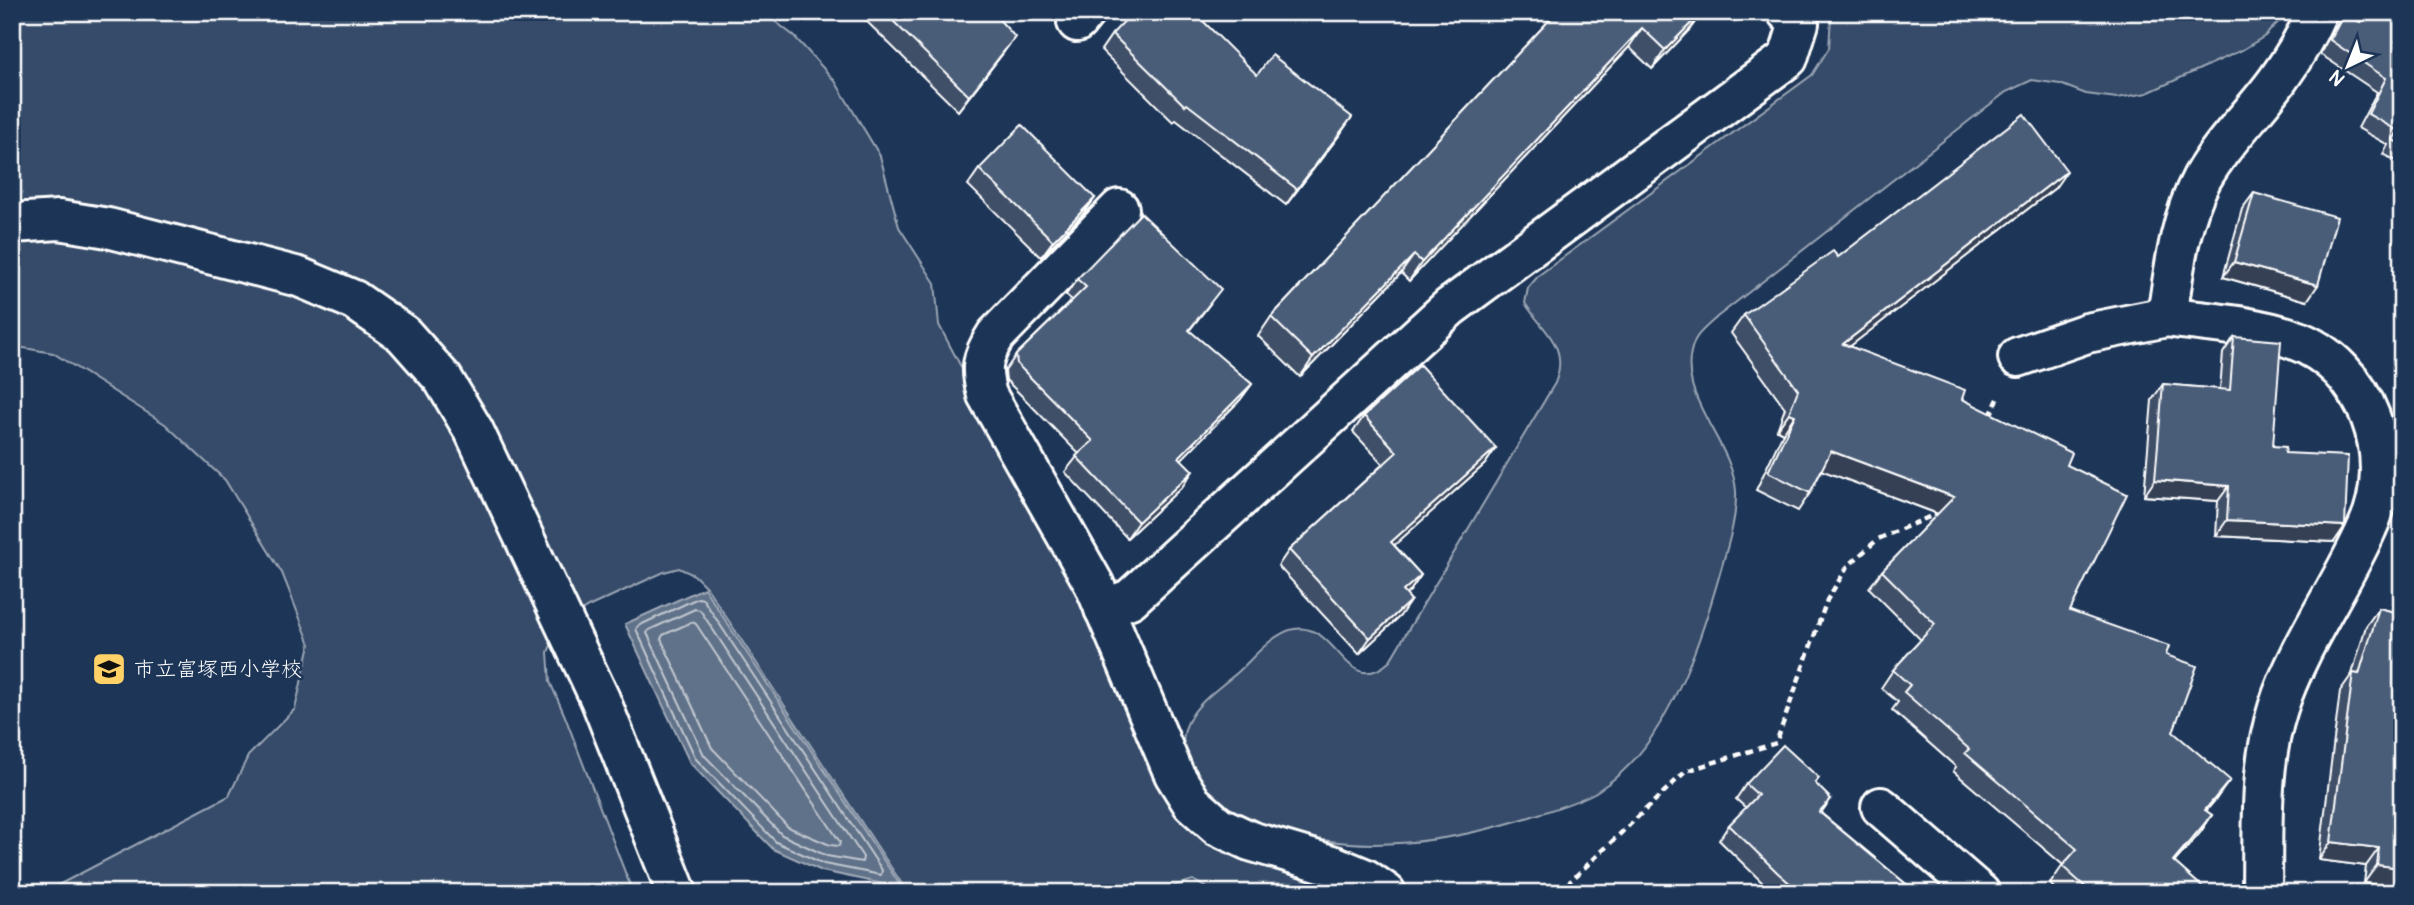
<svg xmlns="http://www.w3.org/2000/svg" width="2414" height="905" font-family="Pangolin,'Klee One',sans-serif">
<style>
.green{fill:#364b69;stroke:#9aa5b4;stroke-width:2}
.water{fill:#617289;stroke:#a0aab8;stroke-width:2}
.lines{fill:none;stroke-linecap:round;stroke-linejoin:round}
.shore{stroke:#c0c7d0;stroke-width:2}
.minor-casing{stroke:#fff;stroke-width:44}
.path{stroke:#fff;stroke-width:4.5;stroke-dasharray:7 5;stroke-linecap:butt}
.minor{stroke:#1d3557;stroke-width:38}
.wall{fill:#405068;stroke:#fff;stroke-width:2}
.shaded-wall{fill:#344155;stroke:#fff;stroke-width:2}
.building{fill:#4a5d79;stroke:#fff;stroke-width:2}
.labels{text-anchor:middle;stroke-width:5;stroke-linejoin:round;paint-order:stroke}
.poi-label{font-size:21px;fill:#fff;stroke:#1d3557;text-anchor:start}
</style>
<rect width="100%" height="100%" fill="#1d3557"/>
<filter id="ink" filterUnits="userSpaceOnUse"><feTurbulence type="fractalNoise" baseFrequency=".0143" numOctaves="2"/><feDisplacementMap in="SourceGraphic" scale="14" xChannelSelector="R" yChannelSelector="G"/><feConvolveMatrix kernelMatrix="1 2 1 2 8 2 1 2 1" color-interpolation-filters="sRGB"/></filter>
<g filter="url(#ink)">
<g class="green">
<path d="M12,12h751l31,24 41,45 45,75 19,71 36,56 4,42 140,266 81,189 199,113h-144l-22,-13 -41,13h-241l-9,-9 -195,-296 -13,-13 -15,-7 -15,4 -76,35 -27,17 -13,28 2,30 14,32 69,179h-590l186,-97 19,-40 47,-47 15,-65 -28,-71 -57,-93 -60,-56 -112,-71 -41,-7z"/>
<path d="M1829,12h459l-23,24 -23,14 -95,43 -30,5 -31,-4 -26,-10 -28,-4 -26,12 -289,225c-7,7 -18,15 -22,23 -24,53 37,99 41,151 1,25 -7,51 -14,75 -17,61 -36,119 -71,172 -14,21 -33,40 -55,54 -16,9 -36,15 -54,21 -90,30 -185,45 -277,13 -33,-12 -52,-18 -71,-50 -10,-16 -15,-36 -6,-54 9,-20 34,-36 50,-50 15,-14 35,-39 56,-43 44,-8 52,71 95,33l166,-279c15,-38 -12,-51 -30,-80l3,-15 11,-13 273,-200 17,-27 2,-32z"/>
</g>
<path class="water" d="M704,588l198,300 -80,-17 -49,-22 -83,-86 -65,-139z"/>
<g class="lines">
<g class="shore">
<path d="M698,598l5,1 179,271 -1,5 -57,-11 -48,-22 -80,-83 -60,-130 2,-3z"/>
<path d="M695,609l5,1 163,247 -1,5 -35,-6 -45,-21 -78,-80 -57,-122 2,-3z"/>
<path d="M692,622l4,2 144,218 -1,4 -9,-1 -42,-18 -76,-79 -51,-109 2,-4z"/>
</g>
<g class="minor-casing">
<g id="minor">
<path d="M1077,22l8,-10"/>
<path d="M1119,209l-123,126c-15,23 -16,34 -9,60l107,189 80,190 18,29 26,23 32,15 85,25 29,12 22,15"/>
<path d="M12,223l47,-3 49,8 191,49 55,23 49,34 40,45 31,52 126,268 77,194"/>
<path d="M2018,357l69,-24 80,-16"/>
<path d="M1104,609l26,-10 320,-292 338,-249 11,-35 -12,-11"/>
<path d="M1881,807l99,86"/>
<path d="M2262,893c1,-61 -3,-126 16,-185 19,-60 63,-121 89,-180 33,-70 1,-162 -74,-189 -39,-14 -85,-16 -126,-22 7,-47 12,-96 35,-139 20,-35 51,-64 75,-97 16,-22 29,-44 40,-69"/>
</g>
</g>
<g class="path">
<path d="M1990,416l8,-17"/>
<path d="M1558,893l128,-122 90,-28 51,-143 21,-34 30,-27 65,-28"/>
</g>
<use href="#minor" class="minor"/>
</g>
<g class="wall">
<path d="M857,12h140l7,40 -46,59z"/>
<path d="M1557,12h145l-12,17 -38,40 -23,-22 -220,234 -8,-8 -101,104 -42,-41 13,-19z"/>
<path d="M2344,14l58,30v120l-19,-10 5,-9 -30,-17 19,-36 -57,-38 14,-26z"/>
<path d="M1112,34l145,41 84,58 -55,72 -110,-85 -3,2 -72,-72z"/>
<path d="M979,169l116,29 -12,16 -42,43 -73,-72z"/>
<path d="M2055,188l-205,158 112,53 105,66 3,146 96,44 7,77 44,66 -11,13 6,4 -12,18 -26,29 35,31h-150l-9,-9 13,-19 -110,-94 3,-4 -64,-57 6,-8 -17,-14 12,-18 28,-30 -52,-52 13,-17 56,-57 -116,-44 -12,23 -12,18 -42,-21 27,-57 -6,-3 8,-22 -54,-75 13,-18 94,-58z"/>
<path d="M2254,193l53,108 -84,-24 19,-68z"/>
<path d="M1077,279l133,25 -21,27 63,53 -12,16 -59,59 1,28 -55,51 -62,-66 14,-18 -73,-74 -1,-9 11,-16 56,-55 -6,-5z"/>
<path d="M2234,337l39,109 12,7 49,89 -118,-6 2,-35 -74,-5 8,-96 11,-16 57,5 3,-36z"/>
<path d="M1364,416l132,32 -11,16 -91,81 27,30 -11,16 -4,3 -6,22 -41,38 -81,-88 11,-16 94,-86 -30,-32z"/>
<path d="M2379,608l23,6v274l-38,-5 2,-17 -47,-6 21,-169 12,-17 14,-48z"/>
<path d="M1819,778l-4,6 16,15 -10,14 96,80h-144l-54,-53 10,-15 17,-17 -10,-9 10,-15z"/>
</g>
<g class="shaded-wall">
<path d="M1702,12l-12,17 -38,40 13,-19z"/>
<path d="M1642,28l-13,19 -220,234 13,-19z"/>
<path d="M1015,37l-11,15 -46,59 11,-15z"/>
<path d="M1352,117l-11,16 -55,72 11,-16z"/>
<path d="M2067,171l-12,17 -224,173 12,-17z"/>
<path d="M1095,198l-12,16 -42,43 12,-16z"/>
<path d="M1414,255l-13,18 -101,104 13,-19z"/>
<path d="M2234,262l84,23 -11,16 -84,-24z"/>
<path d="M1252,384l-12,16 -72,73 11,-16z"/>
<path d="M1789,413l6,2 -12,18 -6,-3z"/>
<path d="M1496,448l-11,16 -105,94 11,-16z"/>
<path d="M1831,451l123,46 -13,18 -123,-46z"/>
<path d="M1193,471l-11,16 -55,51 11,-16z"/>
<path d="M2155,480l74,6 -11,15 -74,-5z"/>
<path d="M2227,520l118,6 -11,16 -118,-6z"/>
<path d="M1421,575l-11,16 -18,16 11,-16z"/>
<path d="M1411,600l-11,16 -41,38 11,-16z"/>
<path d="M2230,780l-13,18 -25,29 13,-17z"/>
<path d="M2212,815l-12,18 -40,46 13,-18z"/>
<path d="M2331,842l48,6 -13,18 -47,-6z"/>
<path d="M2377,865l25,3v20l-38,-5z"/>
</g>
<g class="building">
<path d="M884,12h113l1,2 -2,2 19,21 -46,59z"/>
<path d="M1133,12h61l63,63 15,-20 80,62 -55,72 -110,-85 -2,2 -73,-72z"/>
<path d="M1557,12h145l-37,38 -23,-22 -220,234 -8,-7 -101,103 -42,-41z"/>
<path d="M2367,12h35v20l-6,9 6,3v101l-9,-5 5,-9 -30,-17 18,-36 -56,-38 14,-26 16,8z"/>
<path d="M2024,114l43,57 -224,173 122,46 -3,9 110,54 -5,12 60,29 -57,117 99,35 -3,9 31,11 -24,66 57,48 -25,30 7,5 -39,46 36,32h-117l-30,-27 15,-17 -112,-96 4,-4 -65,-57 6,-7 -17,-15 42,-46 -53,-53 72,-74 -123,-46 -21,42 -42,-21 27,-57 -6,-2 9,-23 -54,-75 89,-64 5,6z"/>
<path d="M1022,125l73,73 -42,43 -74,-72z"/>
<path d="M2254,193l83,24 -19,68 -84,-23z"/>
<path d="M1141,213l80,76 -32,41 63,54 -73,73 14,14 -55,51 -62,-66 17,-15 -76,-77 -1,-9 70,-68 -9,-8z"/>
<path d="M2234,337l47,4 -8,105 13,1 -1,6 63,3 -3,70 -118,-6 2,-34 -74,-6 8,-96 67,6z"/>
<path d="M1420,365l76,83 -105,94 30,33 -18,16 8,9 -41,38 -81,-88 108,-98 -33,-36z"/>
<path d="M2379,608l23,6v254l-25,-3 2,-17 -48,-6 22,-169 6,1z"/>
<path d="M1783,745l36,33 -4,5 16,16 -12,13 98,81h-116l-23,-20 -49,-48 29,-30 -12,-11z"/>
<path d="M1966,886l10,7h-16z"/>
</g>
</g>
<defs>
<g id="school-square" transform="scale(1.75)"><rect x="-9" y="-9" width="18" height="18" rx="4" fill="#ffd166" stroke="#1d3557"/><path d="M0-5L7-2L0 1L-7-2ZM-4 1L0 2.5L4 1V4Q0 6-4 4Z" fill="#111"/></g>
</defs>
<g fill-rule="evenodd">
<use href="#school-square" x="109" y="669"/>
</g>
<g class="labels">
<g class="poi-label">
<text x="134" y="676">市立富塚西小学校</text>
</g>
</g>
<rect width="2414" height="905" fill="none" stroke="#1d3557" stroke-width="42"/>
<rect x="21" y="21" width="2372" height="863" fill="none" stroke="#fff" stroke-width="2.5" filter="url(#ink)"/>
<g transform="translate(2348 66) rotate(223)" stroke="#1d3557" stroke-width="5" paint-order="stroke">
<path d="M0-5L12 26L0 18L-12 26Z" fill="#ffffff"/>
<text y="-10" font-size="19" font-weight="bold" text-anchor="middle" fill="#ffffff">N</text>
</g>
</svg>
